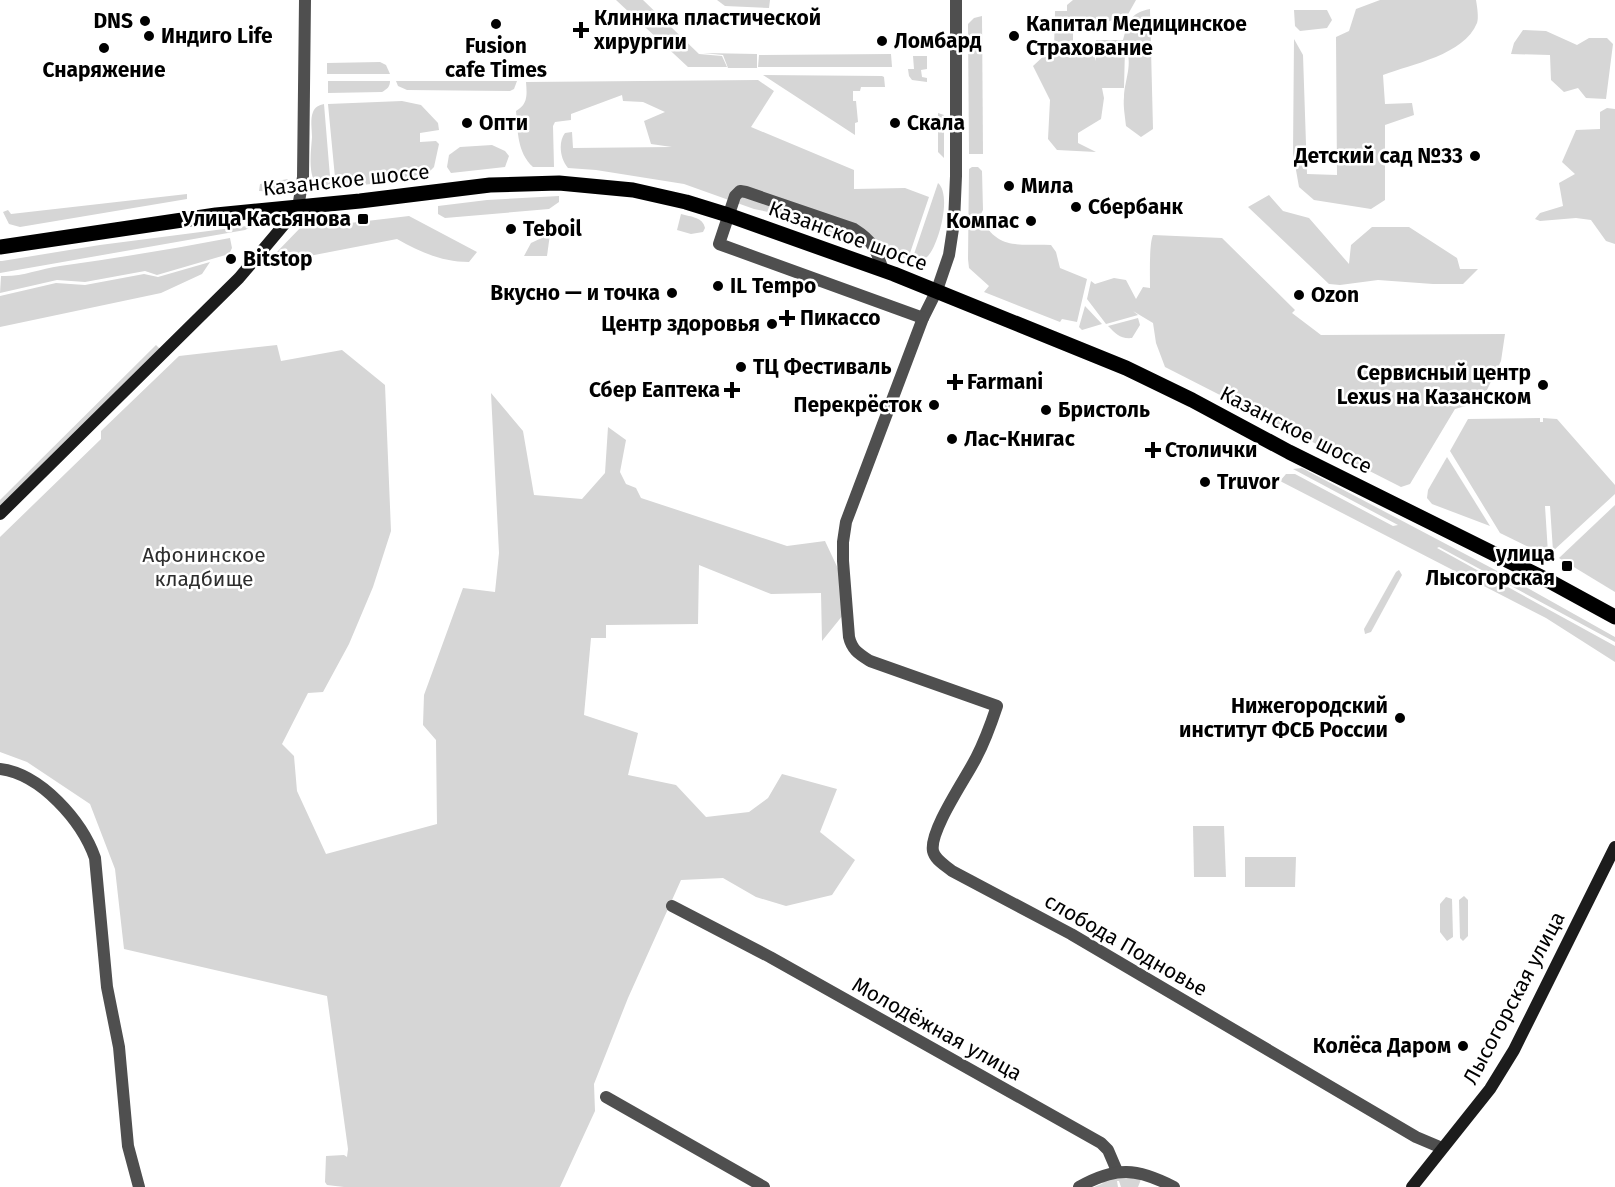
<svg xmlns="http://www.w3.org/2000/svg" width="1615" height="1187" font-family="'Fira Sans',sans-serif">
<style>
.green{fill:#d6d6d6}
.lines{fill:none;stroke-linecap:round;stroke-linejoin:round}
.street{stroke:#4f4f4f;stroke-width:12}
.secondary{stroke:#1c1c1c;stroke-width:12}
.primary{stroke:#000;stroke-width:15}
.poi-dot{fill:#000;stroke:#fff;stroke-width:2}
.labels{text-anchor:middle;stroke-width:5;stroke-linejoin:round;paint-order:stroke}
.poi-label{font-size:21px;font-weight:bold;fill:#000;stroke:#fff;text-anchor:start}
.street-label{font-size:21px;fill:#000;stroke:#fff}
.park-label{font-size:21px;fill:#2d2d2d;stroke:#fff}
</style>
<rect width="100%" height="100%" fill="#fff"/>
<g class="green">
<path d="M616,0h27l56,54 23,2 5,11h-39z"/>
<path d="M717,0h53l-1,8 -44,-2z"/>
<path d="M1073,0h63l-9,16 -44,13 -10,-2v23h-19l1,-39h12v-6z"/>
<path d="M1380,0h96c1,6 3,18 1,23 -13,32 -65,41 -94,52l2,29 27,-1 2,12 -29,10v75l-14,9 -57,-9 -15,-13 -6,-34 1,-114 9,16 4,119 30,1 -1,-138 13,-6 7,-22z"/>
<path d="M1150,9l3,120 -12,8 -15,-11c-1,-10 -3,-20 -2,-29 0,-15 10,-35 1,-49l-1,40h-22l2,10 -3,21 -23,14v10l18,9 -39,-2 -9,-11 2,-39 -17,-34 15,-14 46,2 2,7v-21h27c5,-18 7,-27 27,-31z"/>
<path d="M1294,10h33l5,10 -5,8 -27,3 -5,-5z"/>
<path d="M982,16l1,138h-14l-1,-130 6,-6z"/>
<path d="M1523,30l23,1 31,14 12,-7h18l6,6 -7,55 -20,-1 -8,-10 -14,4 -13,-12 -1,-25 -39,-1 3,-11z"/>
<path d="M703,53l54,1v14h-29l-5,-13z"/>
<path d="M891,54l1,13h-134l1,-12z"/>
<path d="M913,56h14v13l-6,1 1,7 5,1v4l-15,-2 -3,-4 -1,-7h6z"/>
<path d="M380,62l6,3 4,9h-63v-11z"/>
<path d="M763,75l119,1 2,1 1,10h-24l-1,4h-7v10h3l2,21 -3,1v12z"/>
<path d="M758,80l16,11 -23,36 103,43v19l51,-1 24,9 -21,62 -135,-46 -19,-4 -70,-25 -88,-14 -28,-2c-8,-9 -10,-26 -3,-35l7,-1 1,16 99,-1 -21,-3 -7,-23 21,-9 -22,-10 -20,-1 -1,-6 -51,19v6l-16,2 -2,4 1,41h-21c-16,-15 -15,-35 -17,-56 12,-7 11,-16 10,-29z"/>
<path d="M328,81h62c0,6 -3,8 -8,11l-54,1z"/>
<path d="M396,81h121l-3,8 -4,2 -103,-1 -9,-4z"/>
<path d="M402,101l19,4 17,18 1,7 -19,3v9l16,-1 3,3 -5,23 -11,11 -87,10 -8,-84z"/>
<path d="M324,104l7,85 -2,2c-24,-2 -18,-37 -17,-54 0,-8 -2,-18 1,-25 2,-5 6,-7 11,-8z"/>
<path d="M1607,108l8,1v135l-9,-3 -15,-21 -15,-2 -36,3 -5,-2 5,-6 23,-7 -4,-23 16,-9 -13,-12 14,-32 24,-1v-17z"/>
<path d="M938,113l6,2v43l-6,-6z"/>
<path d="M492,145l13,6 4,5 -4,11 -54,6 -4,-6 2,-12 11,-8z"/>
<path d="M972,167h6l4,4 1,39 -3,6c18,36 38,27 71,29l5,7 4,16 27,11 -10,43 -15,-3 -2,3 -76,-30 5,-6 -20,-18 -1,-9 1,-90z"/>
<path d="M288,179l-7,13 -22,-1 1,-7z"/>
<path d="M938,183c14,12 1,61 -10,73 -4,4 -8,4 -13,6v-2h-3z"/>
<path d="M187,194v5l-167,28 -11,-3 -6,-12 5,-2 3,4z"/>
<path d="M1269,195l14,16 26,7 40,46 2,-19 21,-18h37l48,31 3,11h18l-15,15h-30l-55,-4 -38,5 -11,-1 -81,-77z"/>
<path d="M559,196v6l-10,7 -104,9 -7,-4v-8l49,-6z"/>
<path d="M681,214c10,3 22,3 24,14l-2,4 -12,2 -14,-4z"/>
<path d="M409,216l68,36 -8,10c-27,0 -49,-10 -72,-23l-93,18 -31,-1 30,-31 47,-2z"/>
<path d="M255,225l-10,5 -245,43v-12h2l98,-16z"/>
<path d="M550,234l-3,22h-23l7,-13z"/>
<path d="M1153,235l69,3 73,72 -3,3 29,22 184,-1 -4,27 -16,33 2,6 -32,9 -45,75 -9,3 -236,-120 -9,-24 -3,-20 -20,-12 5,4 -32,9 -19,-25 4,-18 4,3 19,-6 12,2 10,19 7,-12 7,1c0,-13 -1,-44 3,-53z"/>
<path d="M230,238l2,10 -3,6 -72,21 -12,-4 -60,11 -28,-2 -57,13 1,-17c21,1 38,-7 59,-10 57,-8 113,-17 170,-28z"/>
<path d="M210,262l-8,12 -41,19 -161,34v-31l56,-13 29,2 59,-11 14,3z"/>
<path d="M1085,306l17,18 -20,6 -3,-3z"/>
<path d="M1138,318l2,7 -8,13c-12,1 -16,-4 -24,-12z"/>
<path d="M156,345l4,4 -160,159v-8z"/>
<path d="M277,345l4,16 61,-11 43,35 6,146 -18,56 -24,57 -26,48 -15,1 -26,51 12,12 3,35 29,63 111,-30 -1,-84 -13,-15 1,-30 39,-107 32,4 4,-39 -8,-160 32,38 11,64 48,4 23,-26 3,-46 18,13 -6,32 6,12 10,4 5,10 146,48 38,-5 16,34 2,40 -21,26 -1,-48 -50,1 -72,-29 -1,59 -92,1v13h-15l-7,77 54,18 -10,42 48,10 30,32 43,-5 19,-14 14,-24 55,15 -17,43 35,28 -23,35 -46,11 -30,-9 -33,-19 -42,2 -53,118 -34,86 1,27 -35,76h-216l-17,-2 -2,-3 1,-26 18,-1 3,2 1,-8 -21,-153 -203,-47 -9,-80 -25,-65 -63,-42 -27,-10v-215l101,-98v-8l78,-75z"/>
<path d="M1540,418v4h3v-4l14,1 58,66v9l-62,57 -3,-45h-5l3,47 -3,2 -45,-22 -50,-82 18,-32z"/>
<path d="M1447,457l43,69 -58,-22 -5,-6 1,-8z"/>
<path d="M1302,468l199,105 114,64v5l-176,-95 -2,1 178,98v16l-69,-44 -266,-137 6,-7h9l98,52 5,-1 -105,-56z"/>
<path d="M1615,505v87l-56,-34z"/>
<path d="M1399,570l3,5 -31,57 -6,2 -1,-5 32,-57z"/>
<path d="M1193,826h31l2,51h-32z"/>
<path d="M1245,857h51l-1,30h-50z"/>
<path d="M1464,896l4,4v36l-5,5 -3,-3 -1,-38z"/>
<path d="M1446,897l6,2 1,38 -6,4 -7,-9v-28z"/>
<path d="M1121,1173l21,4 -4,10h-17l-2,-6h-2l1,6h-24l10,-4 -7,1z"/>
</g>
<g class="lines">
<g class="street">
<path d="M956,0v176l-2,46 -5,33 -12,35 -14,28 -77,204 -3,20v19l6,76c3,13 10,17 21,24l127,45c-6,18 -12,35 -21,52 -10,20 -47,73 -43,93 2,9 12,14 19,20l119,63 345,203 26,11"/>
<path d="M298,208l5,-31 2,-177"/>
<path d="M883,270c-7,-21 -10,-29 -29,-41l-108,-37 -6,-1 -5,5 -16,48 204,74"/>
<path d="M0,769c41,5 82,52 95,89l12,129 12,60 9,99 11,41"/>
<path d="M672,906l98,51 331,186 7,7 9,21"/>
<path d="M606,1097l158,90"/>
<path d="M1079,1187c37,-21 58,-19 95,0"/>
</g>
<g class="secondary">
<path d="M0,514l239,-236 59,-70"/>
<path d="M1412,1187l78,-98 24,-39 101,-203"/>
</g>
<path class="primary" d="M0,247l216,-32 144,-14 130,-16 69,-2 74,7 53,12 42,13 166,59 232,94 66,32 97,52 262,130 64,35"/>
</g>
<g class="poi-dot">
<circle cx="145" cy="21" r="6"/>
<circle cx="496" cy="24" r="6"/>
<path d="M578 21h6v6h6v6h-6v6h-6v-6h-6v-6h6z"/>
<circle cx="149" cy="36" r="6"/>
<circle cx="1014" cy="36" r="6"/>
<circle cx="882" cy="41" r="6"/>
<circle cx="104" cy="48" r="6"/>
<circle cx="467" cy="123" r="6"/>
<circle cx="895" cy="123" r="6"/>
<circle cx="1475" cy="156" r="6"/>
<circle cx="1009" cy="186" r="6"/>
<circle cx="1076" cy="207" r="6"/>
<rect x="357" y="213" width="12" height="12" rx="3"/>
<circle cx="1031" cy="221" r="6"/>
<circle cx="511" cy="229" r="6"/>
<circle cx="231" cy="259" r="6"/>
<circle cx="718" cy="286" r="6"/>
<circle cx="672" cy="293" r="6"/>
<circle cx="1299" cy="295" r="6"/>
<path d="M784 309h6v6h6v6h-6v6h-6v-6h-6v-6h6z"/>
<circle cx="772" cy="324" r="6"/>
<circle cx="741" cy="367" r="6"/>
<path d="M952 373h6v6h6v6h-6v6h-6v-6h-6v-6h6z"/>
<circle cx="1543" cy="385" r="6"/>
<path d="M729 381h6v6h6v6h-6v6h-6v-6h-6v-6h6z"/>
<circle cx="934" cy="405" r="6"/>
<circle cx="1046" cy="410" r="6"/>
<circle cx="952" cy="439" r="6"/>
<path d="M1150 441h6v6h6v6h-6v6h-6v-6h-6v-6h6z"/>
<circle cx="1205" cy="482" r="6"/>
<rect x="1561" y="560" width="12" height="12" rx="3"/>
<circle cx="1400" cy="718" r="6"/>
<circle cx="1463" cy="1046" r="6"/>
</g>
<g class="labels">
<g class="poi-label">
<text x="594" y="25">Клиника пластической<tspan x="594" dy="24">хирургии</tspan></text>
<text x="133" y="28" text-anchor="end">DNS</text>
<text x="1026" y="31">Капитал Медицинское<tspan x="1026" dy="24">Страхование</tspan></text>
<text x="161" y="43">Индиго Life</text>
<text x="894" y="48">Ломбард</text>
<text x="496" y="53" text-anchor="middle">Fusion<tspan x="496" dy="24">cafe Times</tspan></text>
<text x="104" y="77" text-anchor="middle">Снаряжение</text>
<text x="479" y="130">Опти</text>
<text x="907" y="130">Скала</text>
<text x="1463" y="163" text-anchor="end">Детский сад №33</text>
<text x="1021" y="193">Мила</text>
<text x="1088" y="214">Сбербанк</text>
<text x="351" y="226" text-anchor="end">Улица Касьянова</text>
<text x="1019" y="228" text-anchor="end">Компас</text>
<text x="523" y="236">Teboil</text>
<text x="243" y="266">Bitstop</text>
<text x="730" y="293">IL Tempo</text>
<text x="660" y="300" text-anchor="end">Вкусно — и точка</text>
<text x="1311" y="302">Ozon</text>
<text x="800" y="325">Пикассо</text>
<text x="760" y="331" text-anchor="end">Центр здоровья</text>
<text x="753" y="374">ТЦ Фестиваль</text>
<text x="1531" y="380" text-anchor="end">Сервисный центр<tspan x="1531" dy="24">Lexus на Казанском</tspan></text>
<text x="967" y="389">Farmani</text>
<text x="720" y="397" text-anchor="end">Сбер Еаптека</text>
<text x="922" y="412" text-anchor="end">Перекрёсток</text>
<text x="1058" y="417">Бристоль</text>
<text x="964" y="446">Лас-Книгас</text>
<text x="1165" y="457">Столички</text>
<text x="1217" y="489">Truvor</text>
<text x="1555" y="561" text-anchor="end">улица<tspan x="1555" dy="24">Лысогорская</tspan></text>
<text x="1388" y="713" text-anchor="end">Нижегородский<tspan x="1388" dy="24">институт ФСБ России</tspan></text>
<text x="1451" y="1053" text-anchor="end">Колёса Даром</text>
</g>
<g class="street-label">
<text transform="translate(346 180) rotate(-6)" y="7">Казанское шоссе</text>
<text transform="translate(848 236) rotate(20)" y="7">Казанское шоссе</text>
<text transform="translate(1296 430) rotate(27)" y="7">Казанское шоссе</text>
<text transform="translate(1126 945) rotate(30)" y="7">слобода Подновье</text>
<text transform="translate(1514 998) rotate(-62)" y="7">Лысогорская улица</text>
<text transform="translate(937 1029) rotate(29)" y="7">Молодёжная улица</text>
</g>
<g class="park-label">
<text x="204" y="562">Афонинское<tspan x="204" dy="24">кладбище</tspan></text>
</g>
</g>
</svg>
